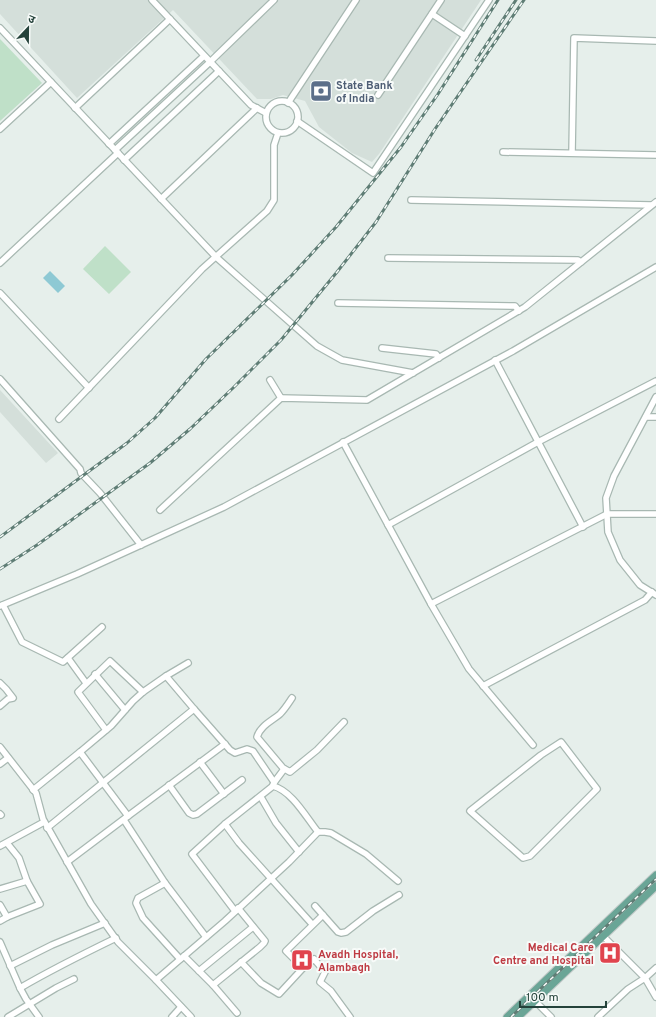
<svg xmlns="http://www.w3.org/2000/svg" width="656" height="1017" font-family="Overpass,'Noto Sans Devanagari',sans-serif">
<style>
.built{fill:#d4dfda}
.green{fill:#bfe0c8}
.water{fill:#8ec9d4}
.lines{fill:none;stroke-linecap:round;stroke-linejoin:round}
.minor-casing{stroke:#a8b8b2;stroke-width:8}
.major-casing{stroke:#c2cac8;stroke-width:9}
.minor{stroke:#fff;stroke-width:5.5}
.major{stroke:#6aa596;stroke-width:7}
.rail-casing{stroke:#5f7d75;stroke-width:3}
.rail{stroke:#f7fbf9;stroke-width:1.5;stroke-dasharray:4.5;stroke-linecap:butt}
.labels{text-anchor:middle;stroke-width:4;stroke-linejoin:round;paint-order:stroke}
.service-label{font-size:11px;font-weight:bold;fill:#4e5e75;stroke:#f7fbf9;text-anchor:start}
.health-label{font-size:11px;font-weight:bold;fill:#be3a42;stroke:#f7fbf9;text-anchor:end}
</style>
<rect width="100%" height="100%" fill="#e6efeb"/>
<g class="built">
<path d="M0,0h481l-102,154 -7,8 -20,-9 -33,-26 -14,-26 -22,-6 -12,4h-14l-84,-89 -96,88 -77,-84z"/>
<path d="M0,390l58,63 -12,10 -46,-51z"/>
</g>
<g class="green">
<path d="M0,39l42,44 -42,38z"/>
<path d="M105,246l26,26 -22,22 -26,-25z"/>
</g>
<path class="water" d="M50,271l15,15 -7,7 -15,-15z"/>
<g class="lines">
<g class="minor-casing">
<g id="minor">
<path d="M152,0l99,105 15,8"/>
<path d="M432,14l33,22"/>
<path d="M0,28l216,229 101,89 25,14 71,13"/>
<path d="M378,95l63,-95"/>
<circle cx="282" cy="117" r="16"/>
<path d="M288,103l68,-103"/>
<path d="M75,108l95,-89"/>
<path d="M297,121l76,52 116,-173"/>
<path d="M0,129l51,-47"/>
<path d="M109,144l95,-88"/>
<path d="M115,150l95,-88 64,-62"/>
<path d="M503,152l153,3"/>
<path d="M572,153l2,-115 82,3"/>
<path d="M124,160l95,-89"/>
<path d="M161,199l96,-91"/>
<path d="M411,200l240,5"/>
<path d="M388,258l190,2 3,2"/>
<path d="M0,263l118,-110"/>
<path d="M0,293l89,95"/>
<path d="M338,303l177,3 4,5"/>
<path d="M382,348l54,6 3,4"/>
<path d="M495,360l88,167"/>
<path d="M0,379l80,90 1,4 19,20 41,52"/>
<path d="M270,380l11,18"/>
<path d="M656,397l-42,79 -8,22 2,34 12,28 20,25 16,10"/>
<path d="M646,417h10"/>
<path d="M59,419l143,-150 65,-58 7,-11v-55l4,-12"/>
<path d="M343,442l88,162 38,65 64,76"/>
<path d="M160,510l121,-112 86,2 158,-93 131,-105"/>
<path d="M388,525l150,-83 118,-61"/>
<path d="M431,604l176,-90h49"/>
<path d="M3,605l19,37 41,20 39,-35"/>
<path d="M0,606l77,-32 147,-67 289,-156 143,-84"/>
<path d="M68,658l18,25"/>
<path d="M95,674l30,36"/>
<path d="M0,683l6,6 7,9 -5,1 -8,7"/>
<path d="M483,686l162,-86 7,-8"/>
<path d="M292,698c-4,6 -7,11 -12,16 -8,7 -20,12 -23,23l26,31 7,4 27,-22 27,-28"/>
<path d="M194,709l36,41 5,3 12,-4 6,2 21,31"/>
<path d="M106,730l-28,-38 32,-31 33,31"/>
<path d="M561,742l36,47 -67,67 -7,2 -53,-47 71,-56z"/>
<path d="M0,747l36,46 7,26 48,85 27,38 38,38 35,37"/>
<path d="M80,752l31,-26 22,-25 10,-9 23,-16"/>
<path d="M200,762l24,32"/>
<path d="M0,764l8,-6"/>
<path d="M169,785l20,28 4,2 4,-1 45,-34"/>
<path d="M273,785c2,-5 8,-11 11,-16"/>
<path d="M33,790l47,-38 48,64 -61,46"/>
<path d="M262,799l14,24 23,29"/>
<path d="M0,814l1,1"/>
<path d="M128,816l97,-72"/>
<path d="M124,820l41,63 41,54"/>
<path d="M225,824l14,19 73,81"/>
<path d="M47,828l147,-119 -28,-33 22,-13"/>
<path d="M7,843l12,15 8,23"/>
<path d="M0,846l44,-24"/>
<path d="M165,883l-27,15 -2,5 7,15 37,41"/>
<path d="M0,889l27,-8 13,23 -33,13"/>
<path d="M0,905l7,12 -7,4"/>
<path d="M315,906l23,26 3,1 5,-1 27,-21 26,-16"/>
<path d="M235,911l-43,-57 33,-30 48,-38c19,5 33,31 45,46"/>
<path d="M603,936l42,42 11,19"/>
<path d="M0,942l20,46 6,11 13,18"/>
<path d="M184,956l29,29 47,-38 4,-4 1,-2 -27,-33"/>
<path d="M241,962l20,21 18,11 24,-26 11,-9 11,13 -5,10 11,9 19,26"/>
<path d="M10,966l42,-21 53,-22"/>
<path d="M303,968l-17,-17 37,-36"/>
<path d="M199,971l54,-44"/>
<path d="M156,980l69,-59 64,-59 29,-30h7l6,1 35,21 32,27"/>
<path d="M213,985l24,28"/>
<path d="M20,988c31,-18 63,-34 96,-50"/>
<path d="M535,1001l16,16"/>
<path d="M8,1017l48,-29 18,-9"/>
<path d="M172,1017l9,-10"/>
<path d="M598,1017l30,-28 17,-11 11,-10"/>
</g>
</g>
<g class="major-casing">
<g id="major">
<path d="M507,1017l149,-142"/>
<path d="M518,1017l138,-131"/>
</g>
</g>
<use href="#minor" class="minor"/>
<use href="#major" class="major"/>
<g class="rail-casing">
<g id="rail">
<path d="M476,60l40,-60"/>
<path d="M0,537l127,-94 28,-25 51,-59 86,-84 44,-48 65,-80 37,-53 60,-94"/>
<path d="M0,569l37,-24 113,-82 40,-34 43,-41 48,-48 56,-68 39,-50 59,-93 89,-129"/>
<path d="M511,1017l145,-138"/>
</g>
</g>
<use href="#rail" class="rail"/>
</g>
<defs>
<g id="bank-square" transform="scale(1.15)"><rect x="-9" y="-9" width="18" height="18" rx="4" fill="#5c6f8a" stroke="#f7fbf9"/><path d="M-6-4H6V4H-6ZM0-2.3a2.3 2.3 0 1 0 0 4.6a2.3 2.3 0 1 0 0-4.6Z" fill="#fff"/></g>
<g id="hospital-square" transform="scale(1.15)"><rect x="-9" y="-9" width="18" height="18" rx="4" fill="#e0444e" stroke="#f7fbf9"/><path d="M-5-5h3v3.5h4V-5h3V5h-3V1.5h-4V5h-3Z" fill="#fff"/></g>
</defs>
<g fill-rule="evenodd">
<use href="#bank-square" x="321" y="91"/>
<use href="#hospital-square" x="610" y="953"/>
<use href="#hospital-square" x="302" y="960"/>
</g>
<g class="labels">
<g class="service-label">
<text x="336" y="89">State Bank<tspan x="336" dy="13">of India</tspan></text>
</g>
<g class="health-label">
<text x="594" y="951">Medical Care<tspan x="594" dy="13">Centre and Hospital</tspan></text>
<text x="318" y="958" text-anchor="start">Avadh Hospital,<tspan x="318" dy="13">Alambagh</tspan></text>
</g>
</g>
<g transform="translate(28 28) rotate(22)" stroke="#f7fbf9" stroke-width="3" paint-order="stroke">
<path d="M0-3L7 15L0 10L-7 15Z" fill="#24423a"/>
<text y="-6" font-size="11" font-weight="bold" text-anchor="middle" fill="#24423a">उ</text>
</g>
<path d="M520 1001v6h86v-6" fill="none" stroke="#24423a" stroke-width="2"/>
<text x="526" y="1001" font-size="12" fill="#24423a" stroke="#f7fbf9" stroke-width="3" paint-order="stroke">100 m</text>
</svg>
